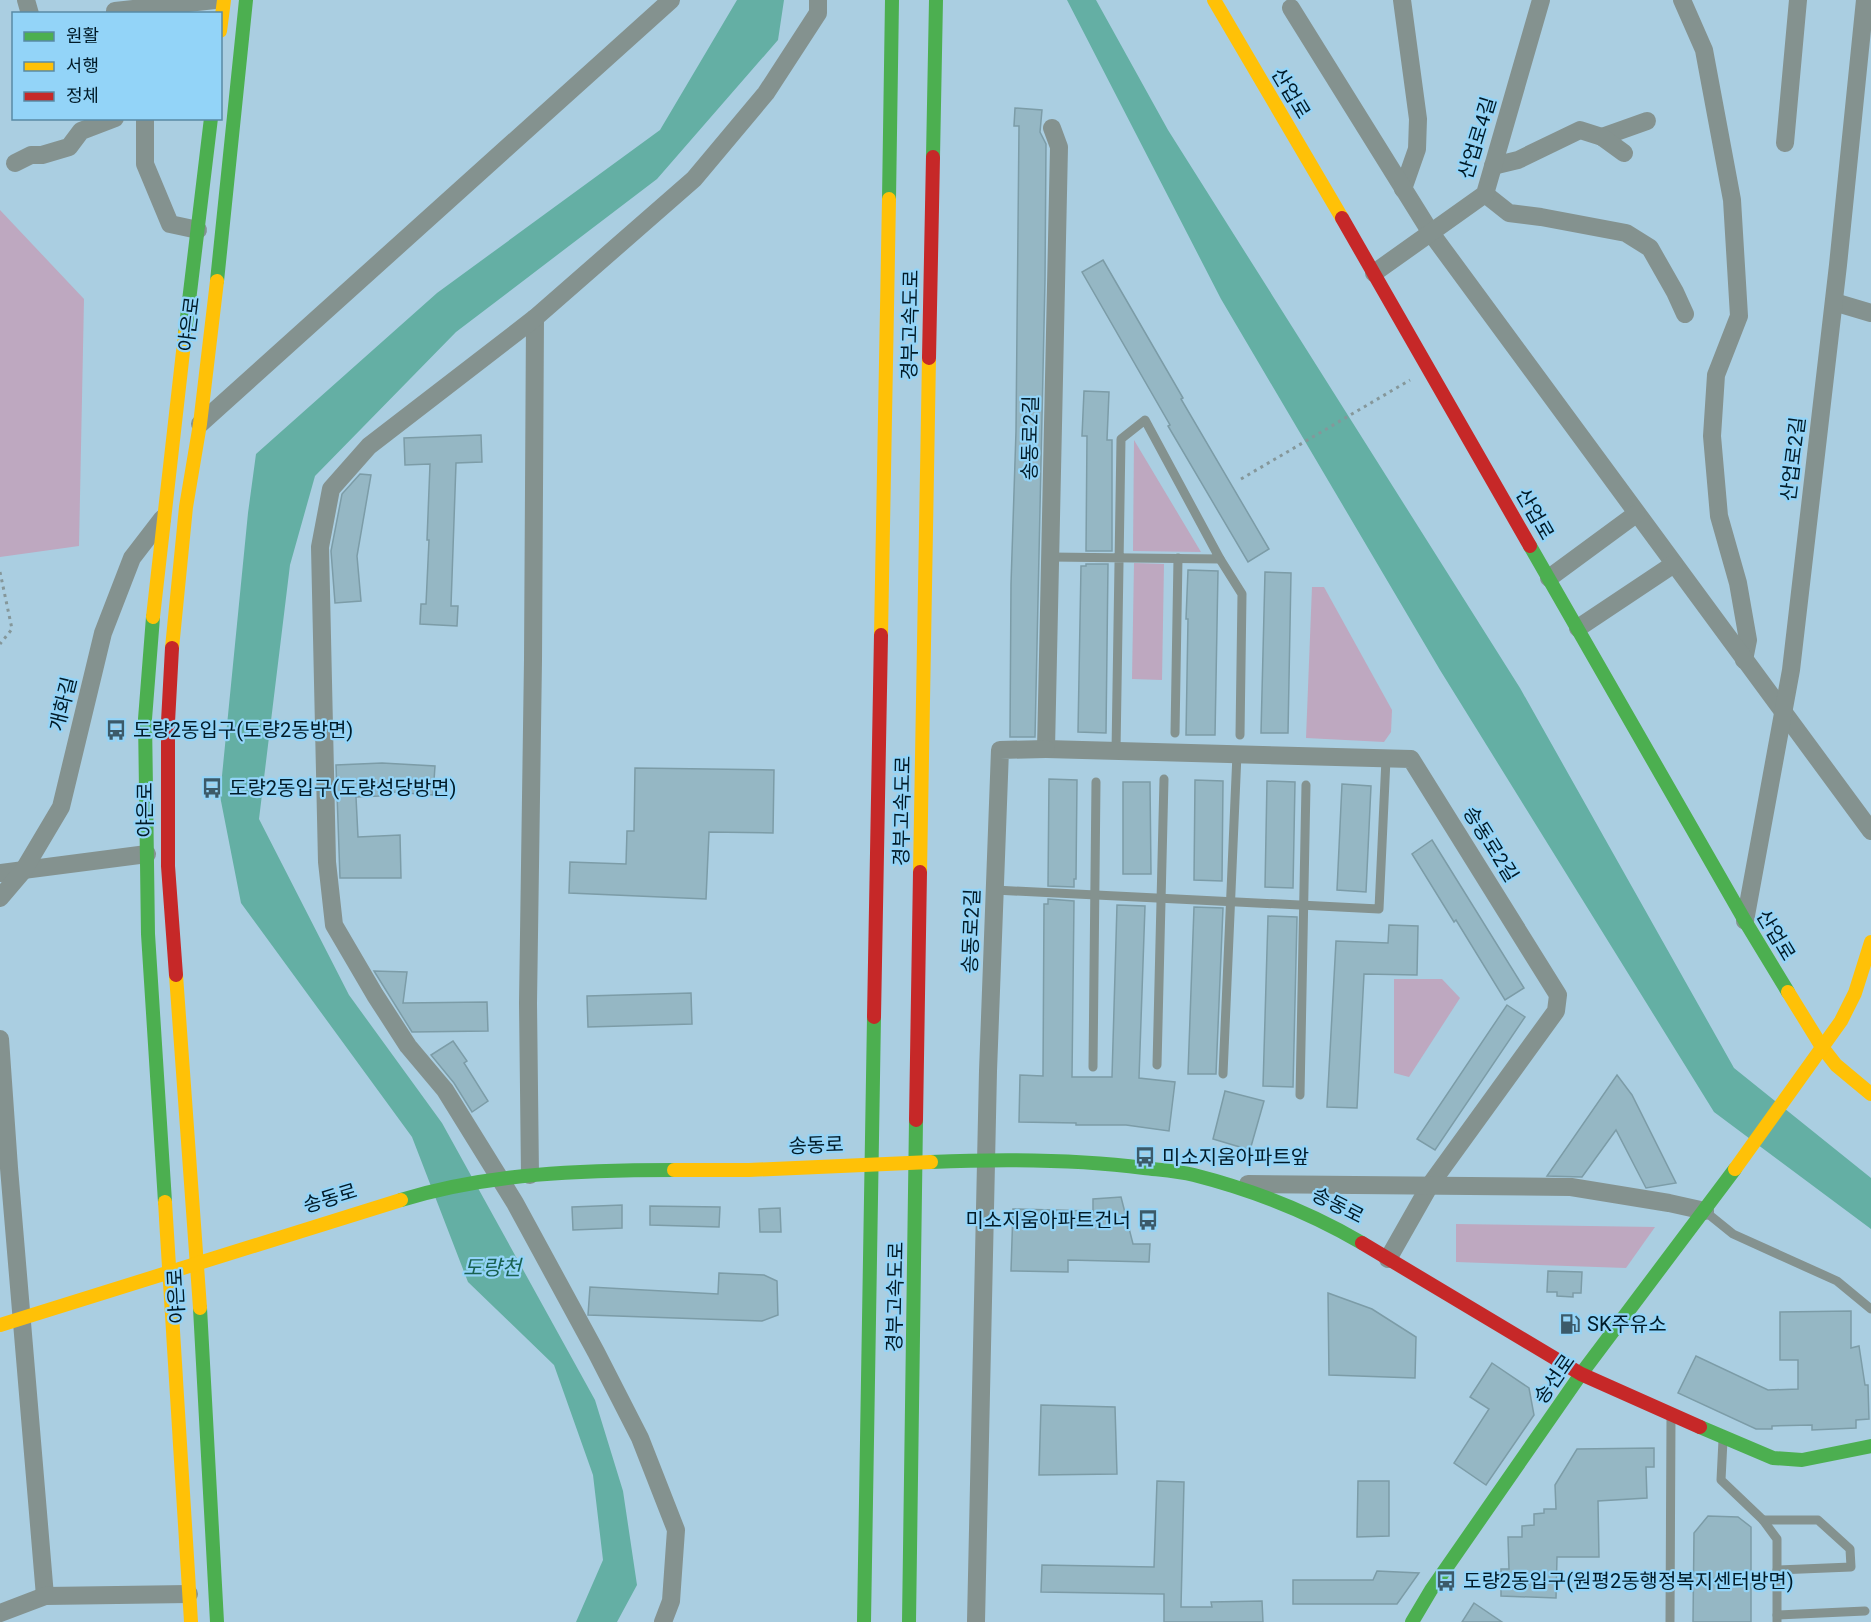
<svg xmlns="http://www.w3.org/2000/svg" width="1871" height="1622" font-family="Roboto,'Noto Sans KR',sans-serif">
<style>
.green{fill:#bea8c0}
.water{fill:#64afa4}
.building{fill:#95b7c4;stroke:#7c9ca7;stroke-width:1.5}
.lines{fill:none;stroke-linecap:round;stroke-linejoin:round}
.path{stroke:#85979a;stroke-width:3;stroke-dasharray:3 4.5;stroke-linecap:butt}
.lane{stroke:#84928f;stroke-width:9}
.street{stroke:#84928f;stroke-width:18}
.fast{stroke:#4caf50;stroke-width:14}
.slow{stroke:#ffc107;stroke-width:14}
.jam{stroke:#c62828;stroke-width:14}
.labels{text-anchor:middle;stroke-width:4.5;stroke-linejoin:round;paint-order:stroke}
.street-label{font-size:20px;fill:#011b28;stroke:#93d4f8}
.poi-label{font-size:20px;fill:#011b28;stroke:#93d4f8;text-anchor:start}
.water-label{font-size:21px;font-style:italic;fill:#196150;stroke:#93d4f8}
</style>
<rect width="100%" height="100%" fill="#aacee1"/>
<g class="green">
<path d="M0,210l84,89 -5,247 -79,11z"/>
<path d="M1134,440l67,112 -68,-1z"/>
<path d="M1134,563l30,1 -2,116 -30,-1z"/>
<path d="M1312,587h12l68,123 -1,22 -7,10 -78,-4z"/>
<path d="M1394,979h48l18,19 -51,79 -15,-4z"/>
<path d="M1456,1224l199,3 -29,41 -170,-6z"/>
</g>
<g class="water">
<path d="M737,0h47l-6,40 -121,139 -201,153 -141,144 -25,89 -31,254 90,176 93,128 153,277 28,91 14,94 -20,37h-41l27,-62 -10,-85 -39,-110 -86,-83 -56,-145 -171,-234 -21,-107 28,-283 8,-59 181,-161 223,-163z"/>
<path d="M1067,0h29l72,130 352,558 214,380 137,110v51l-157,-117 -274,-442 -219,-371z"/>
</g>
<g class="building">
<path d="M1015,108l27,2 -2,22 6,12 -1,136 -10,457h-25l1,-153 5,-153 3,-305h-5z"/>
<path d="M1103,260l80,138 -2,1 88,150 -21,13 -80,-136 2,-1 -88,-153z"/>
<path d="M1084,391l25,1 -2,48h5v111h-26l1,-115h-5z"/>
<path d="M481,435l1,27 -26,1 -5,143h7l-1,20 -37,-2 1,-20h5l3,-64h-2l3,-76 -25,1 -1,-27z"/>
<path d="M360,474l11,1 -14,81 4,45 -26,2 -4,-52 11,-57z"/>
<path d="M1086,564h22l-2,169 -28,-1 3,-166h5z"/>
<path d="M1188,570l30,1 -3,164h-29l2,-116h-2z"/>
<path d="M1265,572l26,1 -3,160h-27z"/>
<path d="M382,763l53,3 -2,29 -54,-4v5l-23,1 2,40 42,-2 1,43h-61l-4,-113z"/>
<path d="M635,768l139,2 -1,63 -64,-1 -3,67 -137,-6 1,-31 56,2 1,-33h7z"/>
<path d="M1049,779l28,1 -1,99h-2v8l-26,-1z"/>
<path d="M1195,780l28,1 -1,100 -28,-1z"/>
<path d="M1267,781l28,1 -2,106 -28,-1z"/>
<path d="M1123,782h27l1,92h-28z"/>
<path d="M1342,784l29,2 -5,106 -29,-2z"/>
<path d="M1432,840l92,148 -19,12 -49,-80 -2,2 -42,-68z"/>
<path d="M1048,899l26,2 -2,176h40l5,-172 28,1 -6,172 36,4 -6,49 -43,-6h-50v-2l-57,-1 1,-47 23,1 1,-172h4z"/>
<path d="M1194,907l29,1 -7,166h-28z"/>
<path d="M1268,916l29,1 -4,170 -30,-1z"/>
<path d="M1389,925l29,1 -1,49 -53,-1 -7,134 -30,-1 9,-166 52,2z"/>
<path d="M374,971l33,1 -4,31 84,-1 1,29 -76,1z"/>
<path d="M691,993l1,31 -104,3 -1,-31z"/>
<path d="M1507,1005l18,12 -90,133 -18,-11z"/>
<path d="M453,1041l14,20 -3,2 24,38 -16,11 -18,-29 -23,-28z"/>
<path d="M1617,1075l15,20 44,88 -30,5 -30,-58 -34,47 -35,-1z"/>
<path d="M1225,1091l39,10 -14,49 -37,-11z"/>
<path d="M1121,1197l12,47h17l-1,18 -81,-2v12l-57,-1 2,-62 80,2v-12z"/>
<path d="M622,1205v23l-49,2 -1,-23z"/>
<path d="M650,1206l70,1 -1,20 -69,-2z"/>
<path d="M780,1208l1,24h-21l-1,-23z"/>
<path d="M1548,1271l34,1 -1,21h-8v4l-16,-1v-4h-10z"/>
<path d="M719,1273l45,2 13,6 1,34 -16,6 -174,-6 2,-28 128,7z"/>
<path d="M1328,1293l44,16 44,28 -1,41 -86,-3z"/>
<path d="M1851,1311v37l8,-2 6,39h3l1,34 -13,1v8l-44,2v-5l-40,1v3h-16l-78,-36 18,-37 72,34 30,-1v-29h-18v-48z"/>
<path d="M1492,1363l37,25 5,27 -48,70 -32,-22 35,-54 -19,-12z"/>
<path d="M1041,1405l74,2 2,67 -78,1z"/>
<path d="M1654,1448v19h-8l1,31 -49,3 1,56h-42l-1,41 -55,-2v-27h8l-1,-32h14v-11l12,-1v-11l10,-1v-4h12l-1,-24 22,-36z"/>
<path d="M1157,1481l27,1 -3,125h31l-1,-5 51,-1 1,21h-99v-28l-123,-2 1,-27 112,2z"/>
<path d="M1358,1481h31v55l-32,1z"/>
<path d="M1708,1516l30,1 13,10v95h-58l1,-89z"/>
<path d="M1377,1571l42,2 -22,31h-104v-24h80z"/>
<path d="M1474,1603l28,19h-40z"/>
</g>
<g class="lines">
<g class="path">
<path d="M1241,479l169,-99"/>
<path d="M0,572l12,57 -12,15"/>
</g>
<g class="lane">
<path d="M1050,557l170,2 -75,-139 -24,19 -5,312"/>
<path d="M1220,559l22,35 -2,141"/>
<path d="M1175,733l3,-175"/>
<path d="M995,890l384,19 7,-150"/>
<path d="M1157,1065l7,-286"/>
<path d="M1093,1067l3,-285"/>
<path d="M1223,1074l14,-320"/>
<path d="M1300,1095l6,-310"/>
<path d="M1707,1213l26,21 104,47 34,28"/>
<path d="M1723,1440l-2,40 42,40 14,19v83"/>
<path d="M1763,1520h55l32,29 1,18 -74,3"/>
<path d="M1777,1615l88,-4"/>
<path d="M1670,1622l1,-205"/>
</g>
<g class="street">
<path d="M26,0l4,14"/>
<path d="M1402,0l16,119 -1,30 -14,40"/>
<path d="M1682,0l22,50 28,150 7,116 -23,59 -4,61 7,80 19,67 10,57 -4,20"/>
<path d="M1291,8l140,225 440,598"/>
<path d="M115,11l100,-11"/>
<path d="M145,118v46l25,60 28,6"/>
<path d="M1052,128l7,19 -13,602 365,10 147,236 -2,16 -126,174 -42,74"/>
<path d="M1602,137l45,-16"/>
<path d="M1785,143l13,-143"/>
<path d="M15,163l16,-8h11l27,-8 12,-16 34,-13"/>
<path d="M1493,166l25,-6 62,-30 22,7 22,16"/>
<path d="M1485,194l24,19 32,4 85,16 24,15 25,44 10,22"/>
<path d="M1374,273l111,-79 56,-194"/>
<path d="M1834,302l37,11"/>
<path d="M200,424l471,-424"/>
<path d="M1549,578l87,-64"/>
<path d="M1578,628l96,-64"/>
<path d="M0,873l147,-19"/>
<path d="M0,898l23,-27 38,-64 42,-174 29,-75 30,-39"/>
<path d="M1745,921l46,-251 47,-405 27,-265"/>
<path d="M0,1039l9,129 36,428"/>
<path d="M530,1175l-2,-172 5,-343 2,-342"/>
<path d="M1248,1184l323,3 98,16 36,8"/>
<path d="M0,1613l45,-17 144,-2"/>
<path d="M663,1622l8,-21 5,-71 -36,-92 -44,-86 -81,-149 -70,-113 -37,-44 -33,-51 -41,-70 -7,-63 -7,-315 11,-58 38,-43 166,-128 159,-139 72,-86 52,-80v-13"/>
<path d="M976,1622l12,-551 12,-321 46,-1"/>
</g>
<g class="fast">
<path d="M933,157l3,-157"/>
<path d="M889,199l3,-199"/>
<path d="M217,281l29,-281"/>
<path d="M185,334l26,-216"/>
<path d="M1530,546l215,375 43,71"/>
<path d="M153,617l-8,102 3,215 17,268"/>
<path d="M931,1162c71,-3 143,-3 213,6 17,2 34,3 50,7 59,15 115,37 168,68"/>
<path d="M401,1200c88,-27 181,-30 273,-30"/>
<path d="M200,1308l17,314"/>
<path d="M1700,1427l73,31 29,2 69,-14"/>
<path d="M864,1622l10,-605"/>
<path d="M909,1622l7,-502"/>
<path d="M1412,1622l19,-32 150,-216 154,-205"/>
</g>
<g class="slow">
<path d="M1214,0l128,218"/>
<path d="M220,31l4,-31"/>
<path d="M153,617l32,-283"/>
<path d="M881,635l8,-436"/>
<path d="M172,648l14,-141 14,-83 17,-143"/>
<path d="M920,872l9,-514"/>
<path d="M176,975l24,333"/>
<path d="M1788,992l34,55 14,18 35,29"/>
<path d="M1735,1169l106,-148 14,-28 16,-51"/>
<path d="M674,1170h75l182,-8"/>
<path d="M165,1202l26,420"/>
<path d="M0,1325l401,-125"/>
</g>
<g class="jam">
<path d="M1342,218l188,328"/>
<path d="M929,358l4,-201"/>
<path d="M172,648l-4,74v144l8,109"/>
<path d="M874,1017l7,-382"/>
<path d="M916,1120l4,-248"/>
<path d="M1362,1243l219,131 119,53"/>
</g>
</g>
<defs>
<g id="bus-bare" transform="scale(1.62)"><path d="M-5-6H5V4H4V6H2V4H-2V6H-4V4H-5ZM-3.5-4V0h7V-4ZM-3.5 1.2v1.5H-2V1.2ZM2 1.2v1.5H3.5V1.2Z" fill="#3c5a69" stroke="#93d4f8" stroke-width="2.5" paint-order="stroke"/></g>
<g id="fuel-bare" transform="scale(1.62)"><path d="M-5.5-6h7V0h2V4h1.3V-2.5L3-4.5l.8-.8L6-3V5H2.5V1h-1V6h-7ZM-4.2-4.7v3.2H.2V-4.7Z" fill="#3c5a69" stroke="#93d4f8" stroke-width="2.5" paint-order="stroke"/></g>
</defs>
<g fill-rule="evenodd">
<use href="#bus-bare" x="116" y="730"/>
<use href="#bus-bare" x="212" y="788"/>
<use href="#bus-bare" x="1145" y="1157"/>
<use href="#bus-bare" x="1148" y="1220"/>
<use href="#fuel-bare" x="1570" y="1324"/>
<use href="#bus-bare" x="1446" y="1581"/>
</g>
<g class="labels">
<g class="street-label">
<text transform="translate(1291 93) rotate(59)" y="7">산업로</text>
<text transform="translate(1477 138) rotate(-73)" y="7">산업로4길</text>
<text transform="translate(189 324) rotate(-83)" y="7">야은로</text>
<text transform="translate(910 325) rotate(-89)" y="7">경부고속도로</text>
<text transform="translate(1030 438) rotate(-89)" y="7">송동로2길</text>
<text transform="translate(1793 459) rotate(-83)" y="7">산업로2길</text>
<text transform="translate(1535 514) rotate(60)" y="7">산업로</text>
<text transform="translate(63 704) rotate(-76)" y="7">개화길</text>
<text transform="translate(145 810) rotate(-90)" y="7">야은로</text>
<text transform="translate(902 811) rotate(-89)" y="7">경부고속도로</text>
<text transform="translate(1491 844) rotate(58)" y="7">송동로2길</text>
<text transform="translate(971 931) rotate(-88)" y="7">송동로2길</text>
<text transform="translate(1776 935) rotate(59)" y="7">산업로</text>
<text transform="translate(816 1145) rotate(-2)" y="7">송동로</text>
<text transform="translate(330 1198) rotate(-17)" y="7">송동로</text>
<text transform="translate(1338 1205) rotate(27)" y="7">송동로</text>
<text transform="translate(176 1296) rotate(-93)" y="7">야은로</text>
<text transform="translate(895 1297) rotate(-89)" y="7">경부고속도로</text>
<text transform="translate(1554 1379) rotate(-55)" y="7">송선로</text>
</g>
<g class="poi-label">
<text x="133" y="737">도량2동입구(도량2동방면)</text>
<text x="229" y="795">도량2동입구(도량성당방면)</text>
<text x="1162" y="1164">미소지움아파트앞</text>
<text x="1131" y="1227" text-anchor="end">미소지움아파트건너</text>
<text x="1587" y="1331">SK주유소</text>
<text x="1463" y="1588">도량2동입구(원평2동행정복지센터방면)</text>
</g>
<g class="water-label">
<text x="492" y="1275">도량천</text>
</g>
</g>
<rect x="12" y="12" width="210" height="108" fill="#93d4f8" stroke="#598aa5" stroke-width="1.5"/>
<rect x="24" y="32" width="30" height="9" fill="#4caf50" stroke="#598aa5" stroke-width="1.5"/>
<text x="66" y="42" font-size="18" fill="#011b28">원활</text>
<rect x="24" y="62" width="30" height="9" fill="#ffc107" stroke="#598aa5" stroke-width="1.5"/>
<text x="66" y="72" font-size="18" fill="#011b28">서행</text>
<rect x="24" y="92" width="30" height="9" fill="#c62828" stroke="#598aa5" stroke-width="1.5"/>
<text x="66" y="102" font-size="18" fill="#011b28">정체</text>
</svg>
